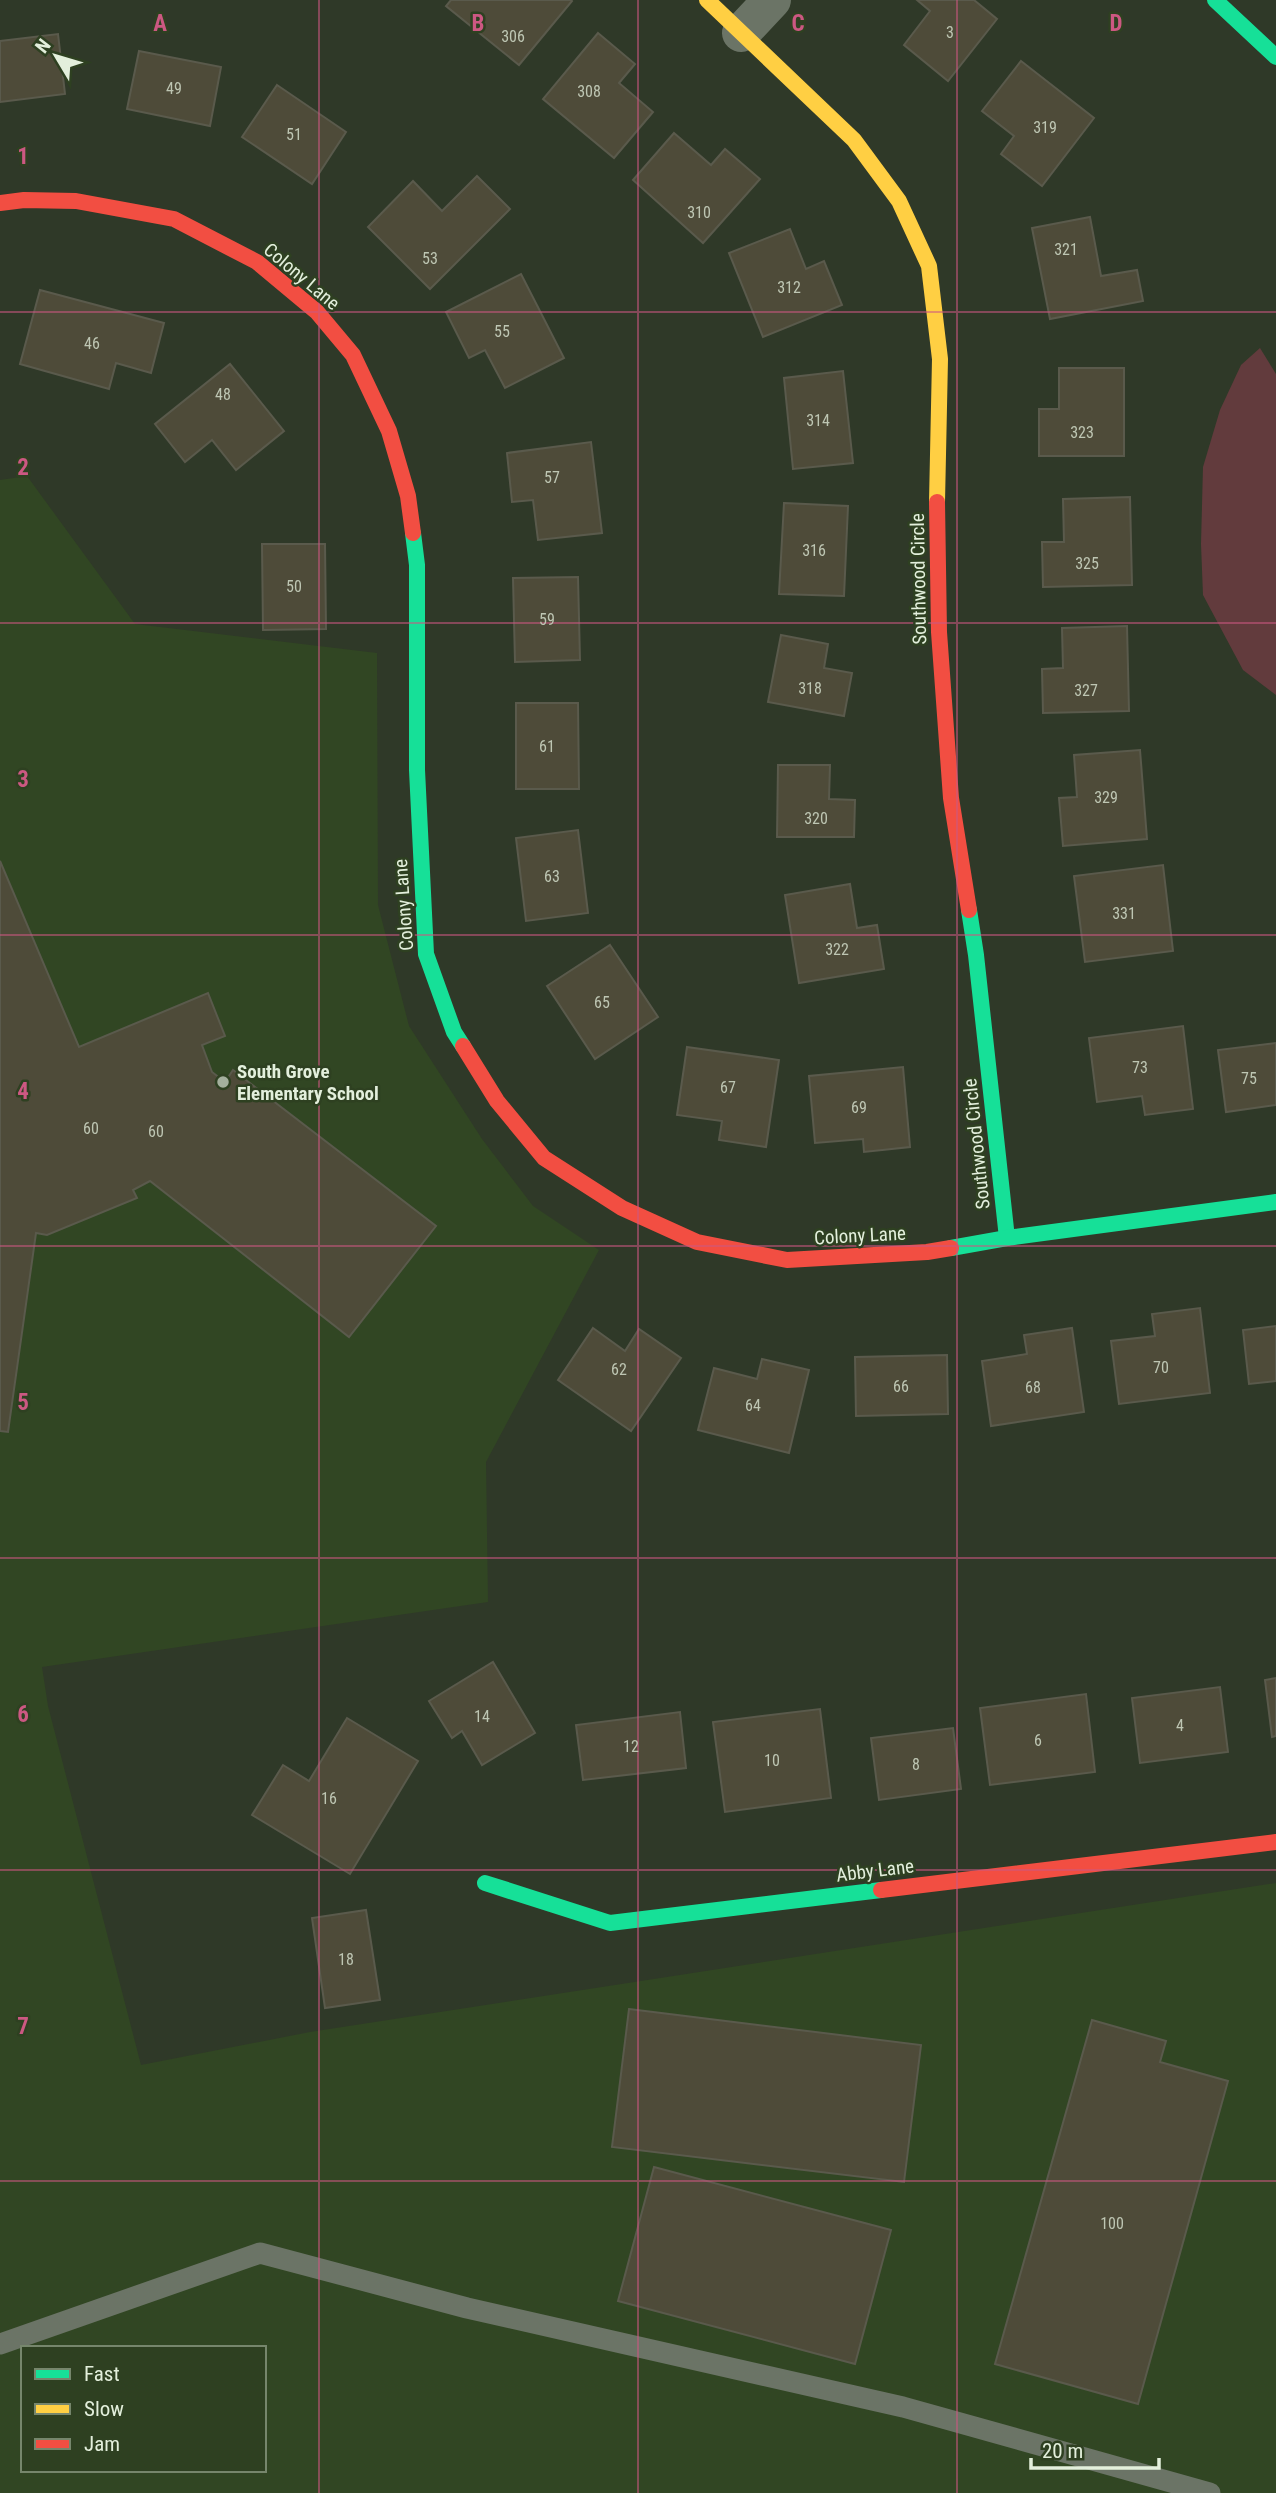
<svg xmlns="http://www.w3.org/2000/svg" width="1276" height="2493" font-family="'Roboto Condensed',sans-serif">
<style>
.built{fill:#314623;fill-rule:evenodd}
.green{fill:#623b3d}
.building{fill:#4e4b39;stroke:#5a5a4c;stroke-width:2}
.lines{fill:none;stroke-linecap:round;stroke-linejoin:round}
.lane{stroke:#6b7466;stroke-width:21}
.street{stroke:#6b7466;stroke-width:38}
.fast{stroke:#16e098;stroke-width:16}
.slow{stroke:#ffcf43;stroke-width:16}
.jam{stroke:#f24e42;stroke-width:16}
.grid{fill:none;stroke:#cc5882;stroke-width:2;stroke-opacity:0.55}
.poi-dot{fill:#a4af9d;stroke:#2e4021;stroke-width:2.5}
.labels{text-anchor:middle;stroke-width:5;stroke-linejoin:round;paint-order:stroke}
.number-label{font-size:16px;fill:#bec6b3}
.street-label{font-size:19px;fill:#e3efdc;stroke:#2e4021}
.poi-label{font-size:19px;font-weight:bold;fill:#e3efdc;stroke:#2e4021;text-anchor:start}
.grid-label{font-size:23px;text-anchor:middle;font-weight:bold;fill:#cc5882;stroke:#2e4021;stroke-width:5;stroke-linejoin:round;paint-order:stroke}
</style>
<rect width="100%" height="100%" fill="#2f3928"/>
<path class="built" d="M27,476l108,148 242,29 1,252 31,121 73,113 51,67 66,44 -113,212 2,140 -446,65 6,39 93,359 169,-33 966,-149v610h-1276v-2013zM23,2348h241v122h-241z"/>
<path class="green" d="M1260,348l16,26v321l-33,-25 -40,-75 -2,-51 2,-77 17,-57 21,-45z"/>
<g class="building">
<path d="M451,0h120l1,1 -53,64 -73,-59z"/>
<path d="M917,0h57l23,19 -49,62 -44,-36 26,-34z"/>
<path d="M598,33l37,31 -16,19 34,29 -39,46 -71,-59z"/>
<path d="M58,34l7,60 -65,8v-61z"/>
<path d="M139,51l82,16 -11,59 -83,-17z"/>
<path d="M1021,61l73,57 -52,68 -41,-32 13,-18 -32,-25z"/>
<path d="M277,85l69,47 -34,52 -70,-47z"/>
<path d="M674,133l37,32 14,-16 35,30 -57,64 -70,-63z"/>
<path d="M477,176l33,33 -80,80 -62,-62 45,-46 29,30z"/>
<path d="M1090,217l11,59 36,-6 6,31 -93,18 -18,-91z"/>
<path d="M790,229l16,40 18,-8 18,44 -79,32 -34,-84z"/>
<path d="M521,274l43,84 -59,30 -20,-38 -16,8 -23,-46z"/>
<path d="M40,290l124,33 -13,50 -35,-10 -7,26 -89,-25z"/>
<path d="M230,364l54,67 -48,39 -24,-30 -27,22 -30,-38z"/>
<path d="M1059,368h65v88h-85v-47h20z"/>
<path d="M843,371l10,92 -60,6 -9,-91z"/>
<path d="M591,442l11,91 -64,7 -5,-40 -21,2 -5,-49z"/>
<path d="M1130,497l2,88 -89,2 -1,-45h22l-1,-43z"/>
<path d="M784,503l64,3 -4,90 -65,-2z"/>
<path d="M262,544h63l1,85 -63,1z"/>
<path d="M578,577l2,83 -65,2 -2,-84z"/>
<path d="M1127,626l2,85 -86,2 -1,-44 21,-1 -1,-40z"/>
<path d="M781,635l47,9 -4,24 28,5 -8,43 -76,-14z"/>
<path d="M516,703h62l1,86h-63z"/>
<path d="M1140,750l7,89 -84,7 -4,-48 18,-1 -3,-42z"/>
<path d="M778,765h52l-1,34 26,1 -1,37h-77z"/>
<path d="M578,830l10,83 -62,8 -10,-83z"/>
<path d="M0,861l79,186 129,-54 17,43 -23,9 10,27 13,10 8,-12 203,156 -87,111 -199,-156 -17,9 4,8 -90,37 -11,-2 -28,199 -8,-1z"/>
<path d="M1163,865l10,86 -88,11 -11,-86z"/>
<path d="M850,884l7,44 20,-3 7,44 -85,14 -14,-88z"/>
<path d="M610,945l48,72 -63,42 -48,-73z"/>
<path d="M1183,1026l10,83 -48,6 -3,-19 -45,6 -8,-64z"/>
<path d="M1276,1043v62l-50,7 -8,-62z"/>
<path d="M687,1047l92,13 -13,87 -47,-7 3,-19 -45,-6z"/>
<path d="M903,1067l7,80 -46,5 -1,-13 -48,4 -6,-67z"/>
<path d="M1200,1308l10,85 -91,11 -8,-63 44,-5 -3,-22z"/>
<path d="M1276,1326v55l-27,3 -6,-54z"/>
<path d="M593,1328l32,23 14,-22 42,29 -50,73 -73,-51z"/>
<path d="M1072,1328l12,84 -93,14 -9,-65 45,-7 -3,-19z"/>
<path d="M947,1355l1,59 -92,2 -1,-59z"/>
<path d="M762,1359l47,11 -20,83 -91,-23 16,-62 43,11z"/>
<path d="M493,1662l42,71 -53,32 -20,-34 -10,7 -23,-37z"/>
<path d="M1276,1678v58l-4,1 -7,-57z"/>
<path d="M1220,1687l8,65 -88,11 -8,-65z"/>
<path d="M1086,1694l9,78 -105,13 -10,-77z"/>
<path d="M820,1709l11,89 -106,14 -12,-90z"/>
<path d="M680,1712l6,56 -103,12 -7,-55z"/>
<path d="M347,1718l71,43 -68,113 -98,-59 31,-50 26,16z"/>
<path d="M953,1728l8,61 -82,11 -8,-62z"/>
<path d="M366,1910l14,90 -55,8 -13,-90z"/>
<path d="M629,2009l292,36 -17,137 -292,-35z"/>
<path d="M1092,2020l74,21 -6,21 68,19 -90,323 -143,-40z"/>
<path d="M654,2167l237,63 -36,134 -237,-63z"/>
</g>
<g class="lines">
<path class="lane" d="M0,2344l260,-91 207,55 436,99 307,86"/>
<path class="street" d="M741,33l31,-33"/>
<g class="fast">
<path d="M1215,0l61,57"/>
<path d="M413,533l4,32v205l9,184 28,78 9,14"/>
<path d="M969,910l7,45 31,283"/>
<path d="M951,1248l56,-10 269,-36"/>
<path d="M485,1883l125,40 271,-33"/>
</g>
<path class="slow" d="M707,0l147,140 45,61 30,65 11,93 -3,143"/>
<g class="jam">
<path d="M0,203l24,-3 52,1 98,18 83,43 60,50 36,43 36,76 19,65 5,37"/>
<path d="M937,502l2,130 12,166 18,112"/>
<path d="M463,1046l34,55 47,57 78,50 75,34 90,18 140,-8 24,-4"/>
<path d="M881,1890l395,-48"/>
</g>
</g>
<path class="grid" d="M319,0v2493M638,0v2493M957,0v2493M0,312h1276M0,623h1276M0,935h1276M0,1246h1276M0,1558h1276M0,1870h1276M0,2181h1276"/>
<circle class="poi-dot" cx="223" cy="1082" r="7"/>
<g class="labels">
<g class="number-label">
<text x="950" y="38">3</text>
<text x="513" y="42">306</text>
<text x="174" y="94">49</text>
<text x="589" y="97">308</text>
<text x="1045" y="133">319</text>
<text x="294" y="140">51</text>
<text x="699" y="218">310</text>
<text x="1066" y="255">321</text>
<text x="430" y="264">53</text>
<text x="789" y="293">312</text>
<text x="502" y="337">55</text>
<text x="92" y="349">46</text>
<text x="223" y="400">48</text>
<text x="818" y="426">314</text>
<text x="1082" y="438">323</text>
<text x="552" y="483">57</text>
<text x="814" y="556">316</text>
<text x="1087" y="569">325</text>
<text x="294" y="592">50</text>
<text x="547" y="625">59</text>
<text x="810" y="694">318</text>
<text x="1086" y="696">327</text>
<text x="547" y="752">61</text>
<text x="1106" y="803">329</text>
<text x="816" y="824">320</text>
<text x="552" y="882">63</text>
<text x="1124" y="919">331</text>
<text x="837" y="955">322</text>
<text x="602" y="1008">65</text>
<text x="1140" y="1073">73</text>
<text x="1249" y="1084">75</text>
<text x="728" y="1093">67</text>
<text x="859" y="1113">69</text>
<text x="91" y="1134">60</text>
<text x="156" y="1137">60</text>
<text x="1161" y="1373">70</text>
<text x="619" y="1375">62</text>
<text x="901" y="1392">66</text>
<text x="1033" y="1393">68</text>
<text x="753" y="1411">64</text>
<text x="482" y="1722">14</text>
<text x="1180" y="1731">4</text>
<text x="1038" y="1746">6</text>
<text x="631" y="1752">12</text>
<text x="772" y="1766">10</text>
<text x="916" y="1770">8</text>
<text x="329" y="1804">16</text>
<text x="346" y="1965">18</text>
<text x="1112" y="2229">100</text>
</g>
<g class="street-label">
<text transform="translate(302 276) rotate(40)" y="7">Colony Lane</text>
<text transform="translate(918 579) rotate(-91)" y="7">Southwood Circle</text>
<text transform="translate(403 905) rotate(-94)" y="7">Colony Lane</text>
<text transform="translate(976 1144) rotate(-96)" y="7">Southwood Circle</text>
<text transform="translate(860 1235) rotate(-3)" y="7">Colony Lane</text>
<text transform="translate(875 1870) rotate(-7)" y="7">Abby Lane</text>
</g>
<g class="poi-label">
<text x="237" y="1078">South Grove<tspan x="237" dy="22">Elementary School</tspan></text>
</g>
</g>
<g class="grid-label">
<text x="160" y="31">A</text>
<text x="478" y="31">B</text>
<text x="798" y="31">C</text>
<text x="1116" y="31">D</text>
<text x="23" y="164">1</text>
<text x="23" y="475">2</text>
<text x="23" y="787">3</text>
<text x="23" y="1099">4</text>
<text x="23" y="1410">5</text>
<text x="23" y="1722">6</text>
<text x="23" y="2034">7</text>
</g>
<rect x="21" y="2346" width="245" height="126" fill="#2e4021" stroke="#76866c" stroke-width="2"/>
<rect x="35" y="2369" width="35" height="10" fill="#16e098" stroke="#76866c" stroke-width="2"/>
<text x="84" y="2381" font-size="21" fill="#e3efdc">Fast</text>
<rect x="35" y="2404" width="35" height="10" fill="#ffcf43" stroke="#76866c" stroke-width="2"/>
<text x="84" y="2416" font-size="21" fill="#e3efdc">Slow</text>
<rect x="35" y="2439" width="35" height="10" fill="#f24e42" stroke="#76866c" stroke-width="2"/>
<text x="84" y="2451" font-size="21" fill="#e3efdc">Jam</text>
<g transform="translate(56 56) rotate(308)" stroke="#2e4021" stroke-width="5" paint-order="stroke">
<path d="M0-5L12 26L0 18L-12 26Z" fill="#e3efdc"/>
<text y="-10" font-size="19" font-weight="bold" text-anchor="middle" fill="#e3efdc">N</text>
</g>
<path d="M1031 2458v10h128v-10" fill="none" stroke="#e3efdc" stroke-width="3.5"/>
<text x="1042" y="2458" font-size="21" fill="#e3efdc" stroke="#2e4021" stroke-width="5" paint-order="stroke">20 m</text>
</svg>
